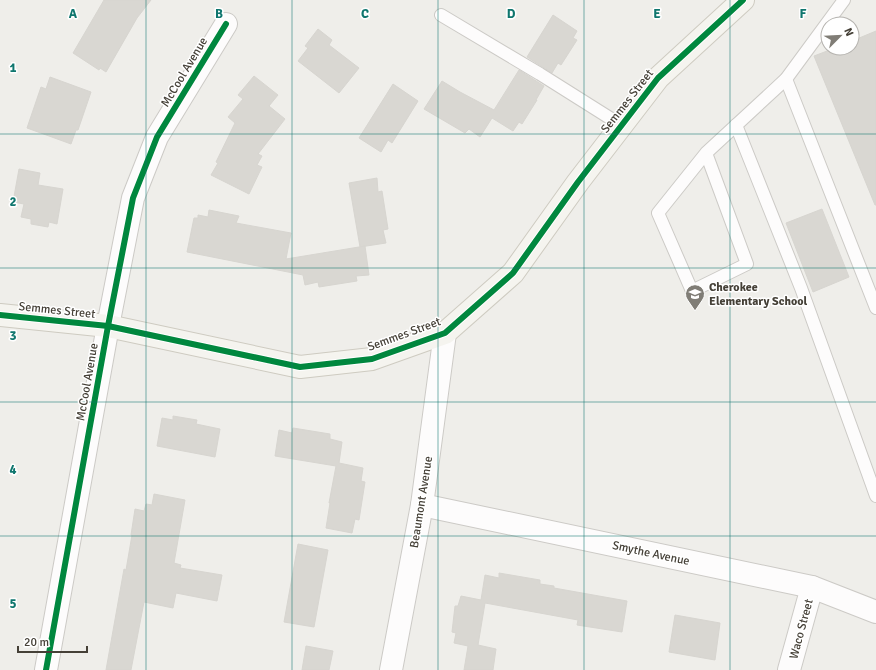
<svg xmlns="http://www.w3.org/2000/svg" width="876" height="670" font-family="Signika,sans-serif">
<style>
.building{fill:#d9d7d2;stroke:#d7d5d0}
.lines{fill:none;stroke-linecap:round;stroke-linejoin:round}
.service-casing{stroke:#cccac6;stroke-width:14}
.minor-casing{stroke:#cccac6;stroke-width:24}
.secondary-casing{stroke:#cecbc1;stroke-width:24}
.service{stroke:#fdfcfc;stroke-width:12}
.minor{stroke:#fdfcfc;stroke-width:22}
.secondary{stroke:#f5f4ef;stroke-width:22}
.cycleway-casing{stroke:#fff;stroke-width:8}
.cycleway{stroke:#00873e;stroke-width:6}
.grid{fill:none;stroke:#0f766e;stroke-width:1;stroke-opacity:0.55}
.labels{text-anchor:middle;stroke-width:3;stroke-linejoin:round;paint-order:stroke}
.street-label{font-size:12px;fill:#454037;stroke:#fff}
.poi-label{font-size:12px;font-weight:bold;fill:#454037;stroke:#fff;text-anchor:start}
.grid-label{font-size:13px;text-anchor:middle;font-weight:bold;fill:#0f766e;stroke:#fff;stroke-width:3;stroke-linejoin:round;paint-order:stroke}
</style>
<rect width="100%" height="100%" fill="#efeeea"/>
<g class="building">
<path d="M104,0h47l-14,18 -31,54 -6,-4 -1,2 -26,-17z"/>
<path d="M553,15l24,16 -4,7 4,2 -16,25 -3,-2 -6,10 -25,-16z"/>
<path d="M318,29l14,11 -3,5 30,23 -20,25 -41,-32 10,-13 -3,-2z"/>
<path d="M876,31v174h-1l-61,-149 21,-8h17v-7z"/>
<path d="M519,70l25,16 -8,14h1l-15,24 -3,-2 -6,9 -21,-13 -12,19 -11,-8 -4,4 -41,-24 18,-28 18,11 34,18z"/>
<path d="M254,76l24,19 -9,11 16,13 -27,35 4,2 -5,9 5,2 -13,27 -38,-19 7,-12 -2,-1 19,-39 -7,-6 15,-18 -5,-4z"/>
<path d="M50,77l41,15 -13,38h-2l-5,14 -44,-16 14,-41 5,2z"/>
<path d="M393,84l25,17 -26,42 -4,-3 -7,12 -22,-14z"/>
<path d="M19,169l21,4 -2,12 25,4 -6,35 -8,-2 -1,5 -17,-3v-5l-10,-2 3,-13 -11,-2z"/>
<path d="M377,178l1,14 4,-1 6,38 -5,1 3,13 -26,4 -11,-64z"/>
<path d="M822,209l27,68 -36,15 -27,-69z"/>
<path d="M209,210l30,6 -3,7 55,10 -5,26 79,-13 4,29 -13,1 1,5 -38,6 -1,-5 -13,3 -2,-10 -116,-23 7,-34h4v-3l10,2z"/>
<path d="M173,416l24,4 -1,4 24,5 -5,28 -58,-11 5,-28 11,2z"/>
<path d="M293,428l37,6v5l12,3 -3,21 24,5 -2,13 4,1 -6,38 -4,-1 -3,14 -26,-5 4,-25h-1l7,-37 -61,-10 4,-26 13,3z"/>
<path d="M154,494l31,6 -11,63 7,2 -1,3 42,7 -5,26 -41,-8 -3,15 -29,-6 -13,68h-25l18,-101 2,1 6,-35h-1l4,-26 9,2 2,-7 6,1z"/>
<path d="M298,544l30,6 -14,77 -30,-5z"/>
<path d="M499,573l41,7v4l14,2v2l73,13 -5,31 -45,-7 1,-5 -93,-17 -7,42 18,4 -3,21h-29l4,-24 -14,-3 2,-10 -4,-1 3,-26h3l3,-10 20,4 4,-25 14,3z"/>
<path d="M675,615l45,8 -5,37 -46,-8z"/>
<path d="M306,646l27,5 -4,19h-27z"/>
</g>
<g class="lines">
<g class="service-casing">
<g id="service">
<path d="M441,15l99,59 81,51"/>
<path d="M786,79l90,229"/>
<path d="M736,125l65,163 75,208"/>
<path d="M706,153l41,111 -55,27 -34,-78 48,-60 80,-74 58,-79"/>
</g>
</g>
<g class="minor-casing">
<g id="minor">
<path d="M422,505l390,82 64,25"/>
<path d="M46,670l62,-344 25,-128 24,-61 69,-113"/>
<path d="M391,670l31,-165 23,-172"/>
<path d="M789,670l23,-83"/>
</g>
</g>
<g class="secondary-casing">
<path id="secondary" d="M0,315l108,11 192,41 72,-8 73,-26 68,-60 65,-91 80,-104 85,-78"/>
</g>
<use href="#service" class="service"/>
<use href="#minor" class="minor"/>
<use href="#secondary" class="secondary"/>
<g class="cycleway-casing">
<g id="cycleway">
<path d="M0,315l108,11 192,41 72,-8 73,-26 68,-60 65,-91 80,-104 85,-78"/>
<path d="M46,670l62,-344 25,-128 24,-61 69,-113"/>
</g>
</g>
<use href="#cycleway" class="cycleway"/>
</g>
<path class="grid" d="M146,0v670M292,0v670M438,0v670M584,0v670M730,0v670M0,134h876M0,268h876M0,402h876M0,536h876"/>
<defs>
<g id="school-pin" transform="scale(1)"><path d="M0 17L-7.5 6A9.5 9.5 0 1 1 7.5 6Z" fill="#807d76" stroke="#fff"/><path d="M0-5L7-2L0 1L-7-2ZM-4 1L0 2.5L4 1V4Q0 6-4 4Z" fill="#fff"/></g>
</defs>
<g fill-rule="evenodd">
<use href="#school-pin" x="695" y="294"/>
</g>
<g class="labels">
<g class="street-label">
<text transform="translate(184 72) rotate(-59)" y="4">McCool Avenue</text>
<text transform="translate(627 101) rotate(-52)" y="4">Semmes Street</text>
<text transform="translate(57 310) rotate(6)" y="4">Semmes Street</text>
<text transform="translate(404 334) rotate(-20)" y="4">Semmes Street</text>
<text transform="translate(87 382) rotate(-80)" y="4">McCool Avenue</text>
<text transform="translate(421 502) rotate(-81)" y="4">Beaumont Avenue</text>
<text transform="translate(651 553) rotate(12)" y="4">Smythe Avenue</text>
<text transform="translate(801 629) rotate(-75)" y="4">Waco Street</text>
</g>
<g class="poi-label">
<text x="709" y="291">Cherokee<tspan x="709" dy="14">Elementary School</tspan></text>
</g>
</g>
<g class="grid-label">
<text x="73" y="18">A</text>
<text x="219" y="18">B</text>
<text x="365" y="18">C</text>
<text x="511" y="18">D</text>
<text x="657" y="18">E</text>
<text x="803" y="18">F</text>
<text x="13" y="72">1</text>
<text x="13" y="206">2</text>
<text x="13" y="340">3</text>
<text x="13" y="474">4</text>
<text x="13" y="608">5</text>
</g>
<g transform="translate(840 36) rotate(66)"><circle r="19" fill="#ffffff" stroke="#b5b3af"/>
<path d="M0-3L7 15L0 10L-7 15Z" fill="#807d76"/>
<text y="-6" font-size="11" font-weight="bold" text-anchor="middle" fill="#454037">N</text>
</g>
<path d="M18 646v6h69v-6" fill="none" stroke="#454037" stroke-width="2"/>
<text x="24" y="646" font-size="12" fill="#454037" stroke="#ffffff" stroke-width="3" paint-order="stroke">20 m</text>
</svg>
